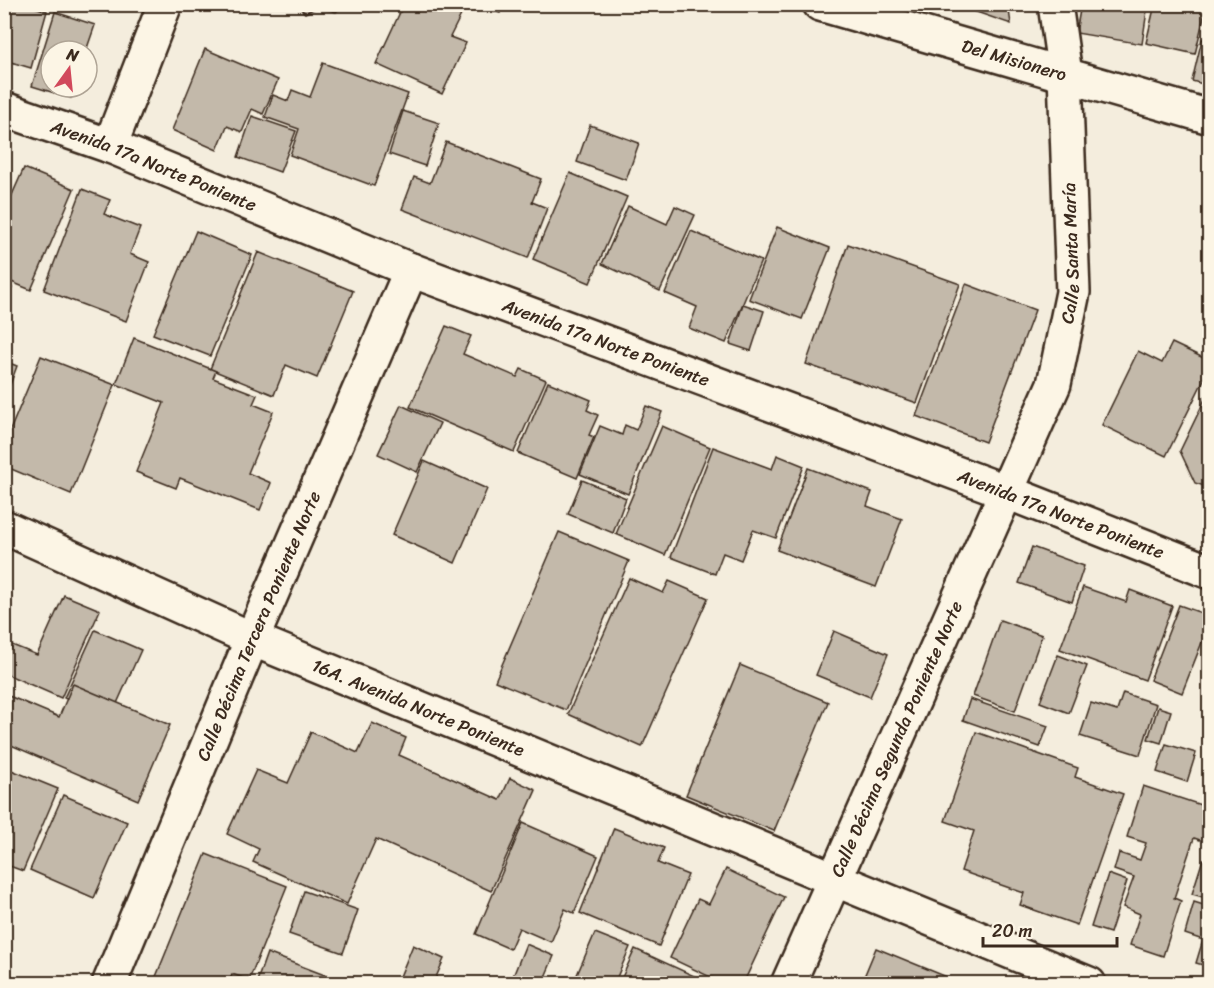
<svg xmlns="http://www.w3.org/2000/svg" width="1214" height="988" font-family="Sriracha,sans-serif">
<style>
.building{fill:#c3b9aa;stroke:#3b2a1e;stroke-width:1.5}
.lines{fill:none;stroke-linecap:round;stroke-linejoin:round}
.minor-casing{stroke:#3b2a1e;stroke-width:38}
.tertiary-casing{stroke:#3b2a1e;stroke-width:38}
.minor{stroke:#fcf5e5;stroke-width:33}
.tertiary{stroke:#fcf5e5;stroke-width:33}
.labels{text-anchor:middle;stroke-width:5;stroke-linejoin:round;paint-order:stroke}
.street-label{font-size:18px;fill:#3b2a1e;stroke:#fcf5e5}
</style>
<rect width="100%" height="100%" fill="#f4eddd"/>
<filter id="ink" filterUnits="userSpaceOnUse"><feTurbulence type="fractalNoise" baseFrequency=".0167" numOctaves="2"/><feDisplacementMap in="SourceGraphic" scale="12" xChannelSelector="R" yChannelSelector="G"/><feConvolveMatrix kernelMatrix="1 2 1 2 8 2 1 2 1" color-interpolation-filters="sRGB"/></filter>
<g filter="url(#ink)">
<g class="building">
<path d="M4,4h21l22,7 -16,57 -27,-8z"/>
<path d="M345,4l-9,8 -19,-5 -12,6 -9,-9z"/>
<path d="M393,4h54l-2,5 16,6 -11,22 16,6 -24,51 -66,-30 26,-56z"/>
<path d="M472,4h31l-3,9z"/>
<path d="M959,4h49l3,20 -49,-17z"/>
<path d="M1081,4h67l-6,40 -66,-11z"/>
<path d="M1155,4h52l-12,50 -49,-11z"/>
<path d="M55,12l40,13 -9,26h-35v36h24l-4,11 -39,-12z"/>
<path d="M1202,39l8,1v46l-18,-5z"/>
<path d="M205,49l73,31 -15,34 -11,-5 -10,23 -15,-6 -10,24 -45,-20z"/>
<path d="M323,63l85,31 -34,92 -84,-31 9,-26 -34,-12 8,-22 15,6 4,-11 18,7z"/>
<path d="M403,111l36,12 -14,43 -36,-12z"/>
<path d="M252,116l44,15 -16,41 -42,-15z"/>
<path d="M590,125l49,18 -13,37 -49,-18z"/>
<path d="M446,142l95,37 -9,23 15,6 -19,50 -126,-49 12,-32 16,6z"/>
<path d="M24,168l50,21 -43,101 -27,-11v-66z"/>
<path d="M570,173l57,24 -37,86 -57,-24z"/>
<path d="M82,189l28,11 -6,14 36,14 -10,26 19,8 -23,59 -82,-31z"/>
<path d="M628,206l39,18 8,-18 20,9 -35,76 -58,-27z"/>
<path d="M777,227l53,21 -28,71 -53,-20z"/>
<path d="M196,231l56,24 -42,101 -57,-22z"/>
<path d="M691,231l70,30 -35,82 -37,-15 8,-21 -32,-14z"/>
<path d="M848,244l112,40 -43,119 -111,-39z"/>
<path d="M258,252l95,39 -36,87 -31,-13 -12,30 -64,-26z"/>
<path d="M966,284l69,26 -50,132 -69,-26z"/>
<path d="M4,285l8,3 -8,20z"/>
<path d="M743,304l21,7 -13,40 -21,-7z"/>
<path d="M446,326l25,10 -8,18 54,23 4,-8 25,11 -32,72 -104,-45z"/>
<path d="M134,338l82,33 -3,7 44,17 -4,9 20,8 -25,61 23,10 -11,27 -80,-32 -4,10 -40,-16 28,-69 -48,-19z"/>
<path d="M1172,343l38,18v6l-44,89 -64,-31 36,-74 24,12z"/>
<path d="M41,356l74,29 -44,109 -67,-28v-21z"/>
<path d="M4,361l13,5 -13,35z"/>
<path d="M548,382l43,18 -4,10 11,5 -9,20 5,2 -17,41 -59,-25z"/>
<path d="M1207,395l3,1v92l-15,-5 -15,-32z"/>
<path d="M401,405l39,18 -23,49 -39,-18z"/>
<path d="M646,406l16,6 -34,82 -48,-20 20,-48 22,9 3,-10 11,5z"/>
<path d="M662,426l48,21 -45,108 -49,-21z"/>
<path d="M713,447l59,22 5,-14 27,11 -28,72 -23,-8 -12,30 -18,-7 -8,21 -44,-17z"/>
<path d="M424,461l63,28 -32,74 -63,-28z"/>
<path d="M808,468l64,24 -5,14 35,13 -26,68 -99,-37z"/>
<path d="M582,480l44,18 -13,35 -45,-19z"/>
<path d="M559,532l70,29 -63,149 -71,-29z"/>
<path d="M1032,547l52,19 -12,36 -53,-19z"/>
<path d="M629,578l34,15 6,-12 39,17 -66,149 -74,-33z"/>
<path d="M1083,587l43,15 4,-12 42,16 -27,74 -85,-31z"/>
<path d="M64,595l36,15 -39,88 -57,-25v-12l8,-16 25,10z"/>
<path d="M1179,605l31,11v6l-28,71 -32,-13z"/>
<path d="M1000,620l42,15 -27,76 -42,-15z"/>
<path d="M95,630l46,20 -31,69 -46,-21z"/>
<path d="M834,631l54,23 -18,43 -54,-22z"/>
<path d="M1058,655l29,11 -18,47 -29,-11z"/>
<path d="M740,665l88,37 -54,129 -88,-36z"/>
<path d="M73,684l97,41 -32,75 -134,-58v-48l55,23z"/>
<path d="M1123,693l33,11 -16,51 -60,-19 11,-33 26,8z"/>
<path d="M970,699l78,27 -8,21 -77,-27z"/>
<path d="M1158,707l13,4 -10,32 -13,-4z"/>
<path d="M372,723l34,15 -7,17 101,45 10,-22 26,12 -45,101 -115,-52 -29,65 -94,-42 6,-13 -32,-15 29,-64 32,13 23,-51 47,21z"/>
<path d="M976,732l102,36 -3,9 48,17 -46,131 -57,-20 4,-12 -63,-22 13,-40 -29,-10z"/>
<path d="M1166,744l30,9 -9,29 -30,-10z"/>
<path d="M4,767l54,22 -35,82 -19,-7z"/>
<path d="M1143,786l67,22v22l-4,12 -12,-4 -20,60 7,3 -18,55 -33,-11 10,-31 -17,-7 11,-30 -20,-7 5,-17 21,7 6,-17 -19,-6z"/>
<path d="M63,795l64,27 -33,76 -64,-28z"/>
<path d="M523,823l75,33 -24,57 -9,-4 -14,33 -32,-14 -9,21 -34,-15z"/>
<path d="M614,828l50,20 -6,15 30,12 -29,71 -79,-33z"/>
<path d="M206,854l81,32 -38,94 -17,-6 -3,10h-76z"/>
<path d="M1203,859l7,2v38l-18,-5z"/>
<path d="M726,869l58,28 -41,87h-18l-55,-26 28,-59 11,5z"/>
<path d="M1108,874l19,7 -17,52 -19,-6z"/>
<path d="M304,891l54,19 -15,43 -54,-19z"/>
<path d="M1194,902l16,5v60l-14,-4 7,-23 -18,-6z"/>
<path d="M595,933l35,14 -16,37h-41z"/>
<path d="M526,944l28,12 -12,28h-32z"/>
<path d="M413,945l31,14 -11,25h-24l-10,-5z"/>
<path d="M876,948l88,36h-103z"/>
<path d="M635,949l68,31 -2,4h-82z"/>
<path d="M267,953l68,26 -2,5h-77z"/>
</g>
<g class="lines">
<g class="minor-casing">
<g id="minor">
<path id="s1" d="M820,4l390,113"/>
<path id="s2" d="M4,109l106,37 301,124 596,222"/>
<path d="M110,146l55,-142"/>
<path id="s3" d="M4,527l248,112 837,345"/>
<path id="s4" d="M109,984l143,-345 159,-369"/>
</g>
</g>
<g class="tertiary-casing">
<g id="tertiary">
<path d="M1007,492l203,80"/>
<path id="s5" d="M788,984l266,-600 19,-92 -8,-218 -10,-70"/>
</g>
</g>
<use href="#minor" class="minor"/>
<use href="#tertiary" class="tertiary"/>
</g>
</g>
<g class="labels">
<g class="street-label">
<text dy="6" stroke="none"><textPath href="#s1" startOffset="202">Del Misionero</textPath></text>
<text dy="6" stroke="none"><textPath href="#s2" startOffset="160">Avenida 17a Norte Poniente</textPath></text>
<text dy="6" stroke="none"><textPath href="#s5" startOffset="789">Calle Santa María</textPath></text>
<text dy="6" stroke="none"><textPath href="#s2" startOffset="646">Avenida 17a Norte Poniente</textPath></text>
<text transform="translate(1061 514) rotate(21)" y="6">Avenida 17a Norte Poniente</text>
<text dy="6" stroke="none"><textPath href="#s4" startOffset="388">Calle Décima Tercera Poniente Norte</textPath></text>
<text dy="6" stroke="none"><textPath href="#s3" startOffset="452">16A. Avenida Norte Poniente</textPath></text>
<text dy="6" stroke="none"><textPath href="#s5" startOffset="268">Calle Décima Segunda Poniente Norte</textPath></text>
</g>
</g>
<rect width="1214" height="988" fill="none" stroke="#fcf5e5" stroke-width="24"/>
<rect x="12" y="12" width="1190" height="964" fill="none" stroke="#3b2a1e" stroke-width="2" filter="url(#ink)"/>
<g transform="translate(69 69) rotate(15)"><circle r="28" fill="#fcf5e5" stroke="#afa495" stroke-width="1.5"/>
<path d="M0-4.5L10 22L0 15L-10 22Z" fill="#d1495b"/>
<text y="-9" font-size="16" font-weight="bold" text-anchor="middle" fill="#3b2a1e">N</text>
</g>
<path d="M983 937v9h134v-9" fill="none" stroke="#3b2a1e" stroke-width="3"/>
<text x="992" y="937" font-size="18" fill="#3b2a1e" stroke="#fcf5e5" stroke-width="4.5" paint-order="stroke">20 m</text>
</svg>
